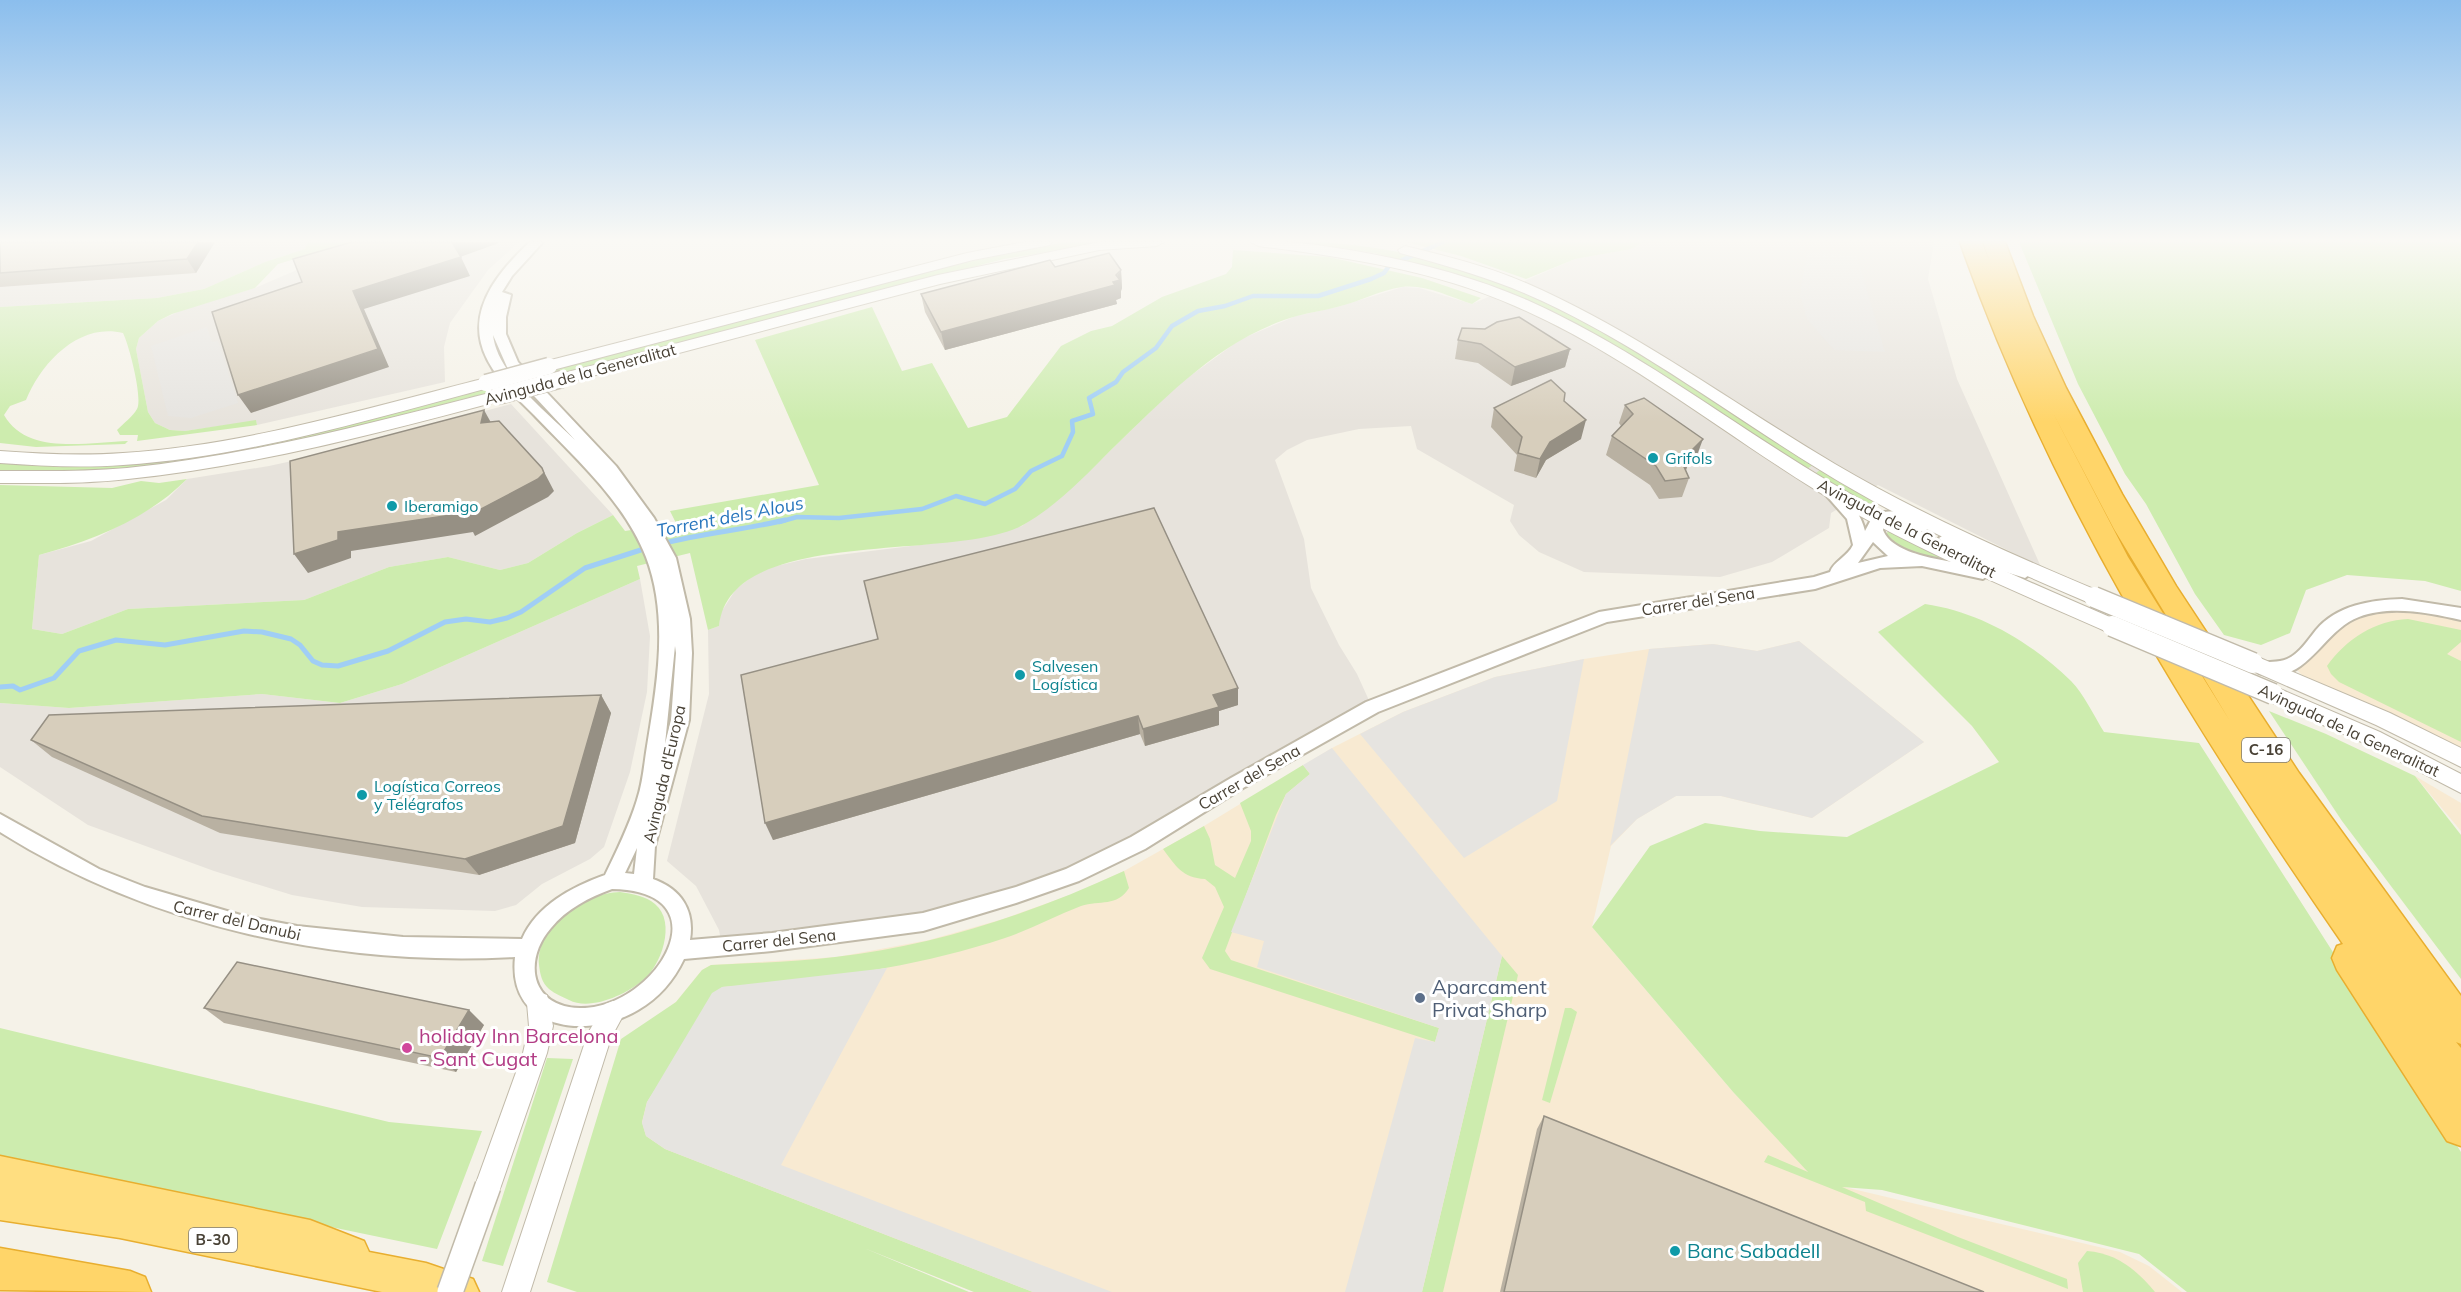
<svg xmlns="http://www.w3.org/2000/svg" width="2461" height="1292" font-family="Mulish,sans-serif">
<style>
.commercial{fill:#f8ead2}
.industrial{fill:#e7e3dc}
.green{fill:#cdecae}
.parking{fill:#e6e4e0}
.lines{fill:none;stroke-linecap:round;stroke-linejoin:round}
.stream-far1{stroke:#a0cef5;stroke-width:4.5}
.stream{stroke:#a0cef5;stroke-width:5}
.minor-casing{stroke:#c1baa9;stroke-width:4}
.tertiary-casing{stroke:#c1baa9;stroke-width:2}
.trunk-casing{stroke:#e8ae2f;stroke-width:3}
.motorway-casing{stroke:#e8ae2f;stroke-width:3}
.minor{fill:#fff;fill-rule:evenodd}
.tertiary{fill:#fff;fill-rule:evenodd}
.trunk{fill:#ffde80;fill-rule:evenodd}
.motorway{fill:#ffd569;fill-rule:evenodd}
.tertiary-bridge-far2-casing{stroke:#c1baa9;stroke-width:19;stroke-linecap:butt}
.tertiary-bridge-far1-casing{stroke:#c1baa9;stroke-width:23;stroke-linecap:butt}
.tertiary-bridge-casing{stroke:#c1baa9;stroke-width:28;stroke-linecap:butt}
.tertiary-bridge-far2{stroke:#fff;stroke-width:16}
.tertiary-bridge-far1{stroke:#fff;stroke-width:20}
.tertiary-bridge{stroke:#fff;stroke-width:25}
.wall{fill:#b9b1a2}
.shaded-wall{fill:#969084}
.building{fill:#d7cebc;stroke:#969084;stroke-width:1.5}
.culture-dot{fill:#0f9aa8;stroke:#fff;stroke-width:2}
.service-dot{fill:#5c6f8a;stroke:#fff;stroke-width:2}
.hotel-dot{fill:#d1479c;stroke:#fff;stroke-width:2}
.labels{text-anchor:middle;stroke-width:6;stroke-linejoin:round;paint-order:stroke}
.shield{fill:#fff;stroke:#807b72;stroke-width:1.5}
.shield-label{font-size:15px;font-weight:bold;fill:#494236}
.street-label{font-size:16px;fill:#494236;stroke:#fff}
.culture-label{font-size:16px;fill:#0d838f;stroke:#fff;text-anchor:start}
.water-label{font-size:18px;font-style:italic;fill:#2775bd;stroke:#fff}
.near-service-label{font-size:20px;fill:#4e5e75;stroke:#fff;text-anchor:start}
.near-hotel-label{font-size:20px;fill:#b23c85;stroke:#fff;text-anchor:start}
.near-culture-label{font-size:20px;fill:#0d838f;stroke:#fff;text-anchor:start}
</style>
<rect width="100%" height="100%" fill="#f5f2e8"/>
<g class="commercial">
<path d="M2382,605l79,9v144l-150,-74 -13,-13 -2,-8 46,-46z"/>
<path d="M1799,641l125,101 -112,76 -91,-22h-45l-39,23 -26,27 -19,81 142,166 76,80 30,13 280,66 29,14 33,26h-1208l-216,-87 -167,-22 71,-170 14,-11 26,-32 9,-5 126,-8 92,-17 74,-21 70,-25 51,-23 80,-45 128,-78 71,-36 92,-35 89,-18 65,-10 64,-5 44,7z"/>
<path d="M2415,776l46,27v28z"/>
</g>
<g class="industrial">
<path d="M0,242h308l-2,7 -41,13 -61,27 -47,9 -157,9z"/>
<path d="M382,242h137l-31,28 -38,53 -6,24 1,35 -188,43 -1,-4 -71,10 -15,-1 -15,-7 -7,-11 -12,-63 3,-11 19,-17 31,-14 66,-19 58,-25z"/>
<path d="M1644,242h290l-6,37 29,100 84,188 -163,-82 -47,28 -2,15 -57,34 -52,15 -136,-5 -45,-20 -20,-17 -9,-14 4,-16 -97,-56 -6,-23 -52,3 -52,11 -20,10 -12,10 29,79 7,49 28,57 18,29 15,33 -234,136 -215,79 -201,24 -3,-16 -23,-44 -29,-25 42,-167 -1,-64 11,-4 1,-12 16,-25 17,-13 19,-9 34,-8 162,-20 54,-13 59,-47 98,-95 62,-45 55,-23 41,-9 66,-20 16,1 53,16 103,-45 56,-10z"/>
<path d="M511,404l102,111 -36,18 -49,30 -28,7 -52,-13 -59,10 -85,33 -176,9 -66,25 -30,-5 7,-74 52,-14 75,-41 21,-21 82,-13 55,-12z"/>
<path d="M640,579l10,57 -3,56 -17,80 -26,75 -14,12 -48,25 -26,21 -21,6 -133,-4 -70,-12 -78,-24 -126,-46 -88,-58v-64l69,5 193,-14 78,9 62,-19z"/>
</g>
<g class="green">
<path d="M308,242h44l-74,22 -23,24 -83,26 -14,7 -19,17 -3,11 12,63 7,11 15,7 15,1 71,-11 1,5 -120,16 1,-6h-18l-3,-5c6,-6 16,-14 20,-21 6,-11 -8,-64 -14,-76 -44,-11 -82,30 -97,67l-16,6 -6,9c23,41 84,27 124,26l-3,3 -89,3 -36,-4v-136l157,-9 47,-9 61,-27 40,-13z"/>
<path d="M1065,242h44l-105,17c-174,44 -347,91 -521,136 -159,40 -317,84 -483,76v-8l145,-2 343,-75 475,-123z"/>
<path d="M1302,242c191,0 358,123 512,222l-7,5 -291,-173 -91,-30 -51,-13z"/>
<path d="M1406,242h238l-13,7 -56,10 -49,20 -65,-23z"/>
<path d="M2019,242h442v349l-36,-10 -78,-6 -41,15 -16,43 -29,12 -37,-10 -29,-41 -49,-90 -21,-30 -47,-90z"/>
<path d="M1233,250l96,7 93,21 59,20 -9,6c-22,-7 -47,-20 -70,-17 -22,3 -43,15 -65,20 -13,4 -27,5 -40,9 -75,21 -130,80 -185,133 -27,27 -55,57 -89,76 -69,38 -293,-1 -304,101l-11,4 -18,-77 -53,13 3,13 -238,105 -62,19 -78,-9 -193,14 -69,-5v-218l112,3 29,-7 18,2 28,-4c-40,40 -93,61 -148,76l-7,74 30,5 66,-25 176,-9 85,-33 59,-10 52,13 28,-7 49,-30 36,-18 12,16 51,-8 -6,-12 149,-26 -64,-145 117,-33 30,64 30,-8 36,65 39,-11 54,-71 30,-15 21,-5 50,-29 64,-23 6,-7z"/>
<path d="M1821,469l56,32 -2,3 -6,2 -54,-32z"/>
<path d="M1889,529l62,31 -53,-10 -13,-13z"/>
<path d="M1925,604c55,8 106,38 146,77 13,13 23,35 33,51l95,11 262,409v140h-274l-48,-38 -257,-64 -40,-3 116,50 109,42 1,10 -202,-78 -1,-9 -101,-40 4,-7 40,17 -74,-79 -142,-166 58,-81 55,-23 55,8 87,6 152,-75 -27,-36 -94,-94z"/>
<path d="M2408,619l53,11v12l-14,12 14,7v81l-122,-60 -8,-8 -4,-8c19,-27 49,-46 81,-47z"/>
<path d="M2269,711l57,23 89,42 46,59v144l-119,-158z"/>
<path d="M1303,765l7,9 -24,20 -10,21 -51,136 6,9 208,68 -4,14 -225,-73 -8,-11 22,-51 -9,-20 -10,-8c-23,-1 -29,-13 -42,-30l41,-23 6,13 5,26 20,13 16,-37v-10l-11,-28z"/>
<path d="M1124,871l5,17c-12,19 -29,12 -48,18 -26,10 -50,23 -76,32 -90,30 -189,43 -283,49l-75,115 -5,20 4,14 19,13 368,143h-59l-110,-44 105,44h-392l-30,-10 74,-243 55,-37 26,-32 9,-5c41,-2 83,-3 124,-8 100,-11 198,-44 289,-86z"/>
<path d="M620,892c12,2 26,4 35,12 22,18 6,63 -13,77 -17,14 -52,30 -73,19 -6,-3 -14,-6 -20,-11 -7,-6 -9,-15 -10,-24 -3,-41 46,-72 81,-73z"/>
<path d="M1502,956l16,19 -75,317h-21z"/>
<path d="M1565,1008h6l6,4 -27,91 -8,-3z"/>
<path d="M0,1028l389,94 93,9 -45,118 -437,-91z"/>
<path d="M547,1058l26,1 -70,207 -21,-5z"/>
<path d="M2087,1251c29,2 50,19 68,41h-72l-5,-29z"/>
</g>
<g class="parking">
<path d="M1807,252l50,4 28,96 -51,-2 -27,-31 -7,-24z"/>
<path d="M207,327l5,15 6,-1 20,62 -47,15 -23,-2 -17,-70z"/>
<path d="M1799,641l125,101 -112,76 -91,-22h-45l-39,23 -27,27 39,-197 64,-5 44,7z"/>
<path d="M1584,659l-27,142 -93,57 -104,-124 43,-22 92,-35z"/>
<path d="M1332,748l170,208 -80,336h-77l70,-254 20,4 4,-14 -182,-61 7,-26 -33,-9 55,-138 24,-20 -7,-9z"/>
<path d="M887,968l-106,197 331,127h-79l-368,-143 -19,-13 -4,-13 5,-21 65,-109 10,-6z"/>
</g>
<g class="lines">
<path class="stream-far1" d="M779,522l18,-5 42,1 83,-9 34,-13 29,8 30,-15 16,-18 31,-15 11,-24 -1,-11 21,-7 -4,-16 27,-16 7,-10 33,-24 16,-22 26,-15 27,-5 28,-10h65l53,-17 13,-6 5,-7 54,-24"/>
<g class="stream">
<path d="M661,544c41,-11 83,-14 124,-24"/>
<path d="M0,687l13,-1 7,4 34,-12 25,-27 37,-11 49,5 79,-14 18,1 29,7 9,6 13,16 9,4 16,1 50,-15 57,-29 21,-3 24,3 17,-4 14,-6 64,-44 65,-21"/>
</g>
<g class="minor-casing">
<g id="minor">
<path d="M530,242h13l-31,34 -10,16 9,3 -5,22v17l12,28 98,104 38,52 22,40 14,61 2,34 -3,67 -34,126 -2,33c28,10 42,31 37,61l82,-7 151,-20 93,-26 50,-18 65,-32 100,-59 135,-76 233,-90 215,-35 16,-5c3,-10 18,-16 23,-27l-6,-26 -22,-25 7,-5c17,5 29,26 33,42l9,-17c18,-5 45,-4 57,13l-8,5 -24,-11h-14l-2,9c11,28 72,31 100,37l8,6 -8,6 -61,-13 -42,2 -65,21 -208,33 -229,90 -135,76 -98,61 -66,32 -63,22 -93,28 -151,20 -88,8c-10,21 -25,39 -46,51 -50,30 -131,21 -123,-53 -177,10 -364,-30 -515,-125v-18l99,55 46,18 99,29 53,10 106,11 119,2c15,-34 50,-52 83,-64 12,-25 24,-49 32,-75 6,-18 7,-36 10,-54 10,-61 22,-129 -1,-189 -22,-56 -71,-99 -112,-142 -20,-20 -46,-43 -53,-72 -10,-40 22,-76 49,-101zM493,335l14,32 68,73c-27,-27 -78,-66 -82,-105zM1873,542l15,14 -30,7zM675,646l1,7 -5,67 -6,24zM637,848l-3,26 -9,-1 1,-2zM612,889c115,2 44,120 -32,119 -50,-1 -57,-48 -29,-80 15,-19 39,-31 61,-39z"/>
<path d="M1947,533l58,27 26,8 2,4 -8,6 -32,-10 -51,-26 -3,-4z"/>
<path d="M2402,599l59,9v12c-32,-7 -70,-15 -102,-3 -37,13 -53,71 -100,56l-2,-5 2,-5c9,-2 19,0 28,-4 12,-5 21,-19 29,-29 21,-25 55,-30 86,-31z"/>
</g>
</g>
<g class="tertiary-casing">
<g id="tertiary">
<path d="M1024,242h28l-2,3 -77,15 -424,111 -8,-5 2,-4 424,-109z"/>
<path d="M1099,242h65l-7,4 -58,4 -159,34 -378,100 -8,-5 2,-4 382,-100z"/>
<path d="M1251,242c36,-3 73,4 110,10 56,10 113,25 166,48 108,48 200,121 301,181 93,55 192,97 291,140l3,5 -3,5 -7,2 -7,-2c-86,-38 -174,-75 -256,-121 -113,-65 -214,-152 -334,-204 -82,-36 -170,-49 -257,-60z"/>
<path d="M1405,246c41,10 82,20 121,37 110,48 206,120 309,181 85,50 175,90 266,128l2,5 -2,5h-14c-91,-39 -183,-80 -267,-132 -101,-62 -197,-137 -308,-182 -37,-14 -74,-25 -112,-35l-2,-3z"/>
<path d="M486,378l8,5 -2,4c-121,32 -244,70 -369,78 -41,3 -82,1 -123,-2v-12c41,3 82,5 123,2 124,-8 244,-45 363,-75z"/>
<path d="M497,391l6,1 2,4 -2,4c-124,33 -248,66 -375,79 -43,5 -85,4 -128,4v-12c43,0 85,1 127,-3 126,-13 248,-46 370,-77z"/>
<path d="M2253,655l137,58 71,35v19l-85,-42 -130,-57 -3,-5 3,-5z"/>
<path d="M2273,686l107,46 81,42v19l-95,-49 -100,-44 -3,-6 3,-6z"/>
<path d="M539,992l8,3 6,31 -6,27 -46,133 -4,9 -9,4 -9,-4 -4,-9 48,-133 6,-27 -2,-23 4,-8z"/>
<path d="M613,1001l8,3 4,8 -14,26 -81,254h-28l86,-259 17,-29z"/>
</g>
</g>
<g class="trunk-casing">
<path id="trunk" d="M0,1156l310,64 54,21 5,11 57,11 47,16 6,13h-97l-262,-54 -120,-18z"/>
</g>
<g class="motorway-casing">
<g id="motorway">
<path d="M1960,242h22l7,18 -6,-18h22l28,74 33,72 56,106 54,92 123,187 162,223v48l-5,-2 5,6v98l-14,-5 -110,-171 -5,-12 5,-12 6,-2c-152,-220 -294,-448 -383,-702zM2051,409l63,120 116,192 -102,-164z"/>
<path d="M0,1248l130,23 15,6 6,15 -151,-2z"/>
</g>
</g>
<use href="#minor" class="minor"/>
<use href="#tertiary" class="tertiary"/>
<use href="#trunk" class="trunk"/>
<use href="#motorway" class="motorway"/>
<g class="tertiary-bridge-far2-casing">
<g id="tertiary-bridge-far2">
<path d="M486,383l63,-17"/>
<path d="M497,396l65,-17"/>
</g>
</g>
<g class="tertiary-bridge-far1-casing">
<g id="tertiary-bridge-far1">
<path d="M2094,597l159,66"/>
<path d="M2112,626l161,68"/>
</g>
</g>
<g class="tertiary-bridge-casing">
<path id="tertiary-bridge" d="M450,1292l38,-106"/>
</g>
<use href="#tertiary-bridge-far2" class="tertiary-bridge-far2"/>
<use href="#tertiary-bridge-far1" class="tertiary-bridge-far1"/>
<use href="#tertiary-bridge" class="tertiary-bridge"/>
</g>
<g class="wall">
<path d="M0,242h215l-19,31 -196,14z"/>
<path d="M1055,267l66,3 1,18 -1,3v7l-5,2 1,4 -172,46 -20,-38 -4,-18z"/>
<path d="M1458,340l112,9 -5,18 -54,19 -33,-23 -23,-4z"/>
<path d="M1564,401l17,38 -35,21 -10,18 -22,-7 3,-16 -26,-28 3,-19z"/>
<path d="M1625,405l71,53 -9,9 -1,4 3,7 -7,19 -23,2 -9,-14 -44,-30 6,-19 9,-10 -2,-3z"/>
<path d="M741,675l497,30 -19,6v14l-74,21 -5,-12 -367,106z"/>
<path d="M601,695l10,18 -36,130 -96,32 -259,-42 -168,-76 -21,-17z"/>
<path d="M204,1008l280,17 -28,47 -232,-49z"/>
<path d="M1544,1116l440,176h-484l37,-163z"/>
</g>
<g class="shaded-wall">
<path d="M198,242h17l-19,31 -9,-14z"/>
<path d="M452,242h46l1,1 -39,14z"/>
<path d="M461,257l9,19 -106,33 25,58 -138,46 -13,-18 115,-104z"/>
<path d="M1121,270l1,18 -1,3v7l-5,2 1,4 -172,46 -4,-18 172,-50z"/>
<path d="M1570,349l-5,18 -54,19 4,-19z"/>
<path d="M484,410l10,18 -13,-5z"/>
<path d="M1586,420l-5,19 -35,21 -10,18 4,-19 10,-17z"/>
<path d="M1703,439l-7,19 -9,9 -2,5 -4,-12z"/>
<path d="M542,468l12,23 -6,6 -73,39 -2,-4 -122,19v7l-43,15 -14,-19 44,-22z"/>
<path d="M1238,688v17l-19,6v14l-74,21 -2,-17 70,-34z"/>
<path d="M601,695l10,18 -36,130 -96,32 -14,-16z"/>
<path d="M1138,716l2,18 -367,106 -8,-17z"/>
<path d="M469,1010l15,15 -28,47 -16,-14z"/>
</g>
<g class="building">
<path d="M0,242h198l-11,17 -187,14z"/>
<path d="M352,242h100l9,15 -108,34 25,58 -140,46 -26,-83 90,-30 -9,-23z"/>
<path d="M1109,253l12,17 -5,5 4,5 -7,2 2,3 -174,47 -20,-38 129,-34 5,7z"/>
<path d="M1519,317l51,32 -55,18 -34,-23 -23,-4 4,-12 23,1 12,-7z"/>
<path d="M1551,380l14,13 -1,8 22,19 -36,22 -10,17 -22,-6 4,-16 -28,-29z"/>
<path d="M1644,398l59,41 -13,13 2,1 -11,7 8,18 -24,3 -9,-15 -44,-30 21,-22 -8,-9z"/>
<path d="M484,410l-3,13 18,-2 43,47 2,5 -6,6 -74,39 1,-5 -127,19v8l-44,14 -4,-93z"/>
<path d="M1154,508l84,180 -25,7 6,12 -76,22 -5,-13 -373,107 -24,-148 137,-36 -14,-58z"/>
<path d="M601,695l-38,131 -98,33 -263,-43 -171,-76 18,-25z"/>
<path d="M237,962l232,48 -29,48 -236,-50z"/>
<path d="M1544,1116l440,176h-480z"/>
</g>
<linearGradient id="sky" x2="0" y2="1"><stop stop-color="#8bbeed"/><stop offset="0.57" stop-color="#faf9f5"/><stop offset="1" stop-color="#faf9f5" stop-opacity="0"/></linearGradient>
<rect width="2461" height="422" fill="url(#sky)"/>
<g class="culture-dot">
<circle cx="1653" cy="458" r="6"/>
<circle cx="392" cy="506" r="6"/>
<circle cx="1020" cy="675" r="6"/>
<circle cx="362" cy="795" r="6"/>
<circle cx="1675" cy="1251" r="6"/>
</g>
<circle class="service-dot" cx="1420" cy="998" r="6"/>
<circle class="hotel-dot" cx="407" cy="1048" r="6"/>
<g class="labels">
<g class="shield">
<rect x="2242" y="738" width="48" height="24" rx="4.5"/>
<rect x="189" y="1228" width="48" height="24" rx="4.5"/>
</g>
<g class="shield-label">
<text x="2266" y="755">C-16</text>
<text x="213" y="1245">B-30</text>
</g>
<g class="street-label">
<text transform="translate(580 374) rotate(-15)" y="6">Avinguda de la Generalitat</text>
<text transform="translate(1907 528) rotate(27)" y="6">Avinguda de la Generalitat</text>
<text transform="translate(1698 601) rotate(-9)" y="6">Carrer del Sena</text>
<text transform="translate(2349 730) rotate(25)" y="6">Avinguda de la Generalitat</text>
<text transform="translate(664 774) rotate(-77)" y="6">Avinguda d'Europa</text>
<text transform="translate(1249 777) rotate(-30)" y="6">Carrer del Sena</text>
<text transform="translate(237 920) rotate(13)" y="6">Carrer del Danubi</text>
<text transform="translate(779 940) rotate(-6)" y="6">Carrer del Sena</text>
</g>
<g class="culture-label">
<text x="1665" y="464">Grifols</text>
<text x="404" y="512">Iberamigo</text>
<text x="1032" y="672">Salvesen<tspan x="1032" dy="18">Logística</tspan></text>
<text x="374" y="792">Logística Correos<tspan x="374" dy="18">y Telégrafos</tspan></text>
</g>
<g class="water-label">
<text transform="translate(730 517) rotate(-11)" y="6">Torrent dels Alous</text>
</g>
<g class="near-service-label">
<text x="1432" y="994">Aparcament<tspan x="1432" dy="23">Privat Sharp</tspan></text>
</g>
<g class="near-hotel-label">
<text x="419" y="1043">holiday Inn Barcelona<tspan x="419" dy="23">- Sant Cugat</tspan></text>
</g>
<g class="near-culture-label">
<text x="1687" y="1258">Banc Sabadell</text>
</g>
</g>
</svg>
